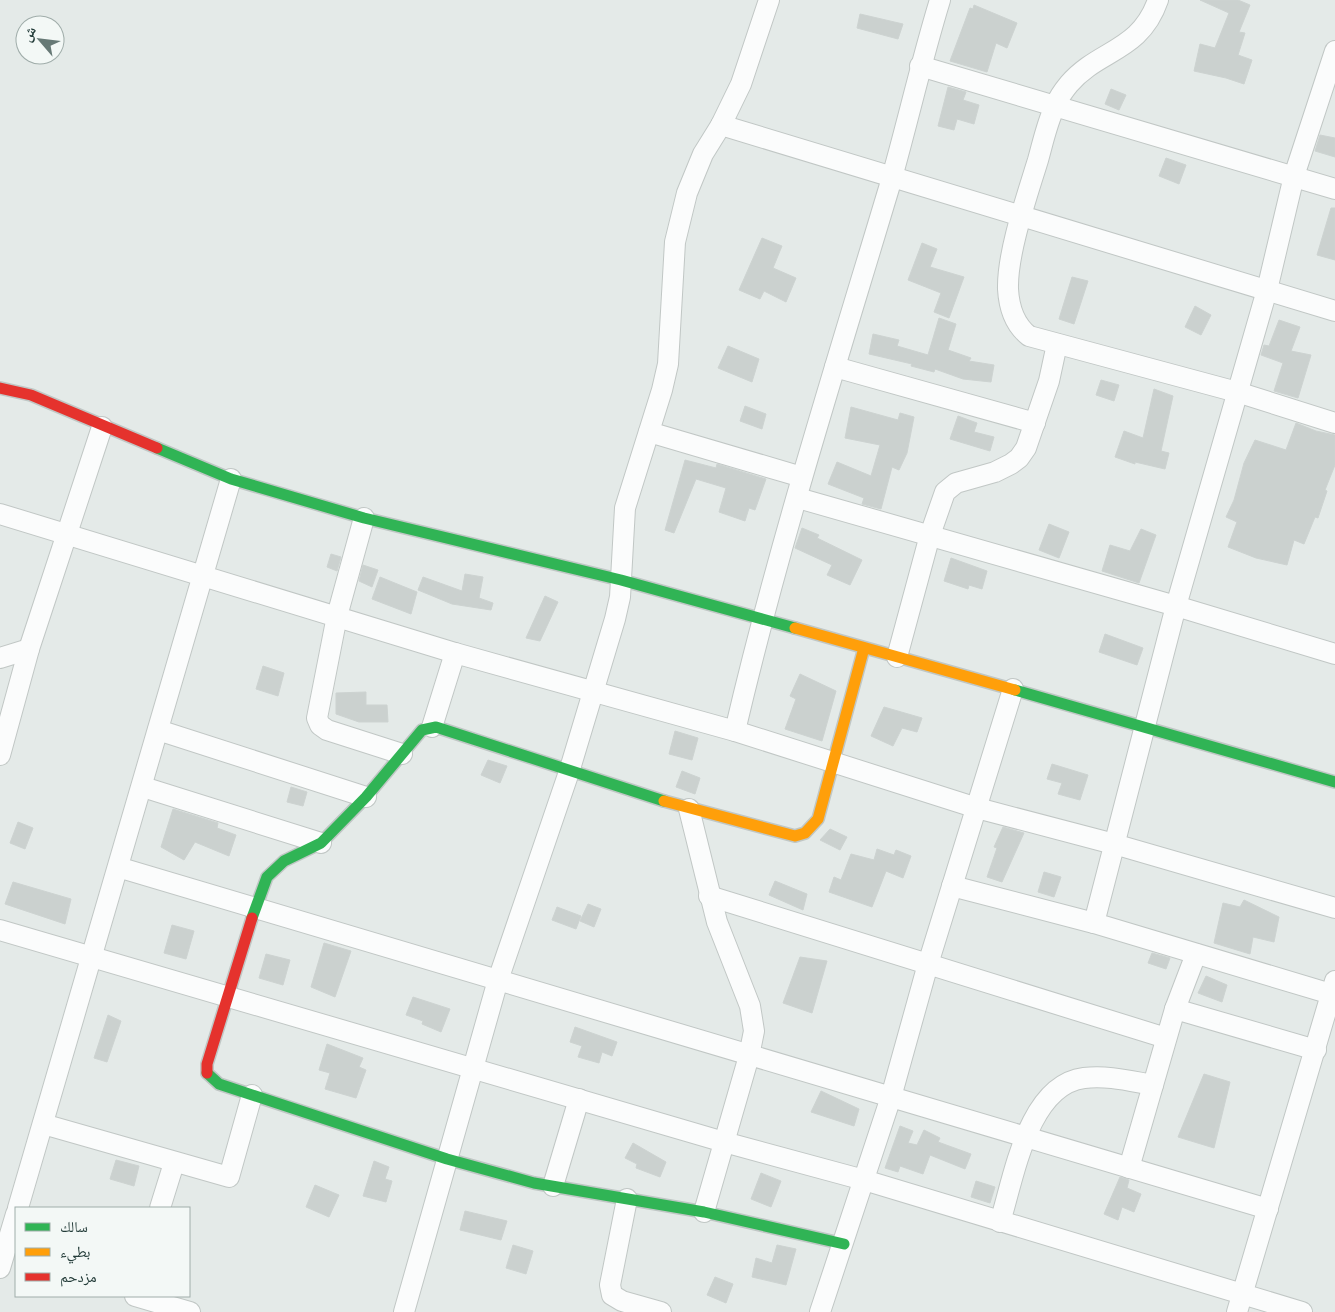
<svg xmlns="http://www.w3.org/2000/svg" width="1335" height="1312" font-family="'PT Sans Narrow','Noto Naskh Arabic',sans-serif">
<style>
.building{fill:#cbd1cf;stroke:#cdd3d1}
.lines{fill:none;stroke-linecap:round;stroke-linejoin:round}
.street-casing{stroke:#c1c7c5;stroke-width:22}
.fast-casing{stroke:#c0c7c5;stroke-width:14}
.slow-casing{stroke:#c0c7c5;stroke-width:14}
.jam-casing{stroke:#c0c7c5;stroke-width:14}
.street{stroke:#fbfcfc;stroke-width:20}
.fast{stroke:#30b455;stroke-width:11}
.slow{stroke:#ff9f0a;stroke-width:11}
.jam{stroke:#e5322d;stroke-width:11}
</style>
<rect width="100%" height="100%" fill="#e4eae8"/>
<g class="building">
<path d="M1200,0h38l12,5 -11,27 6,1 -7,22 14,5 -8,24 -18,-6 -32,-7 6,-27 15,4 14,-35z"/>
<path d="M974,5l43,18 -10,25 -11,-5 -9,29 -37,-11 20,-53 3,1z"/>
<path d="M860,14l43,10 -5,15 -41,-11z"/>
<path d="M948,87l18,5 -3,8 16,5 -5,19 -17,-5 -3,11 -16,-4z"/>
<path d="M1111,89l15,6 -7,15 -14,-6z"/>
<path d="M1320,135l15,3v19l-20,-6z"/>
<path d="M1166,158l20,7 -7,19 -20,-8z"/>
<path d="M1331,208h4v52l-18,-5z"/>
<path d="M762,238l20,8 -9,22 23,10 -10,24 -22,-11 -4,8 -21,-9z"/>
<path d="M922,243l15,6 -7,18 34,10 -15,41 -15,-6 7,-19 -33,-13z"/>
<path d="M1072,277l16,4 -14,43 -15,-5z"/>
<path d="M1195,306l16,9 -10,20 -16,-8z"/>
<path d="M939,318l17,6 -8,26 23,8 -2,3 25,4 -3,17 -28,-3 -28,-10 -1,3 -23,-6 1,-2 -43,-10 4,-20 26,6 -2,6 31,9z"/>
<path d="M1279,320l21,7 -9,24 20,4 -13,43 -24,-7 9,-28 -22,-8 3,-10 5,1z"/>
<path d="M728,346l31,13 -7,23 -34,-14z"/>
<path d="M1101,380l18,5 -5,16 -18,-6z"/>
<path d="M1154,389l19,7 -12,55 8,2 -4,16 -30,-7v2l-20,-7 9,-26 19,7z"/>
<path d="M745,406l21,8 -4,15 -22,-8z"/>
<path d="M851,407l47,13 2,-7 14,4 -7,36 -8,17 -7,-3 -11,42 -19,-5 2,-6 -36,-14 9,-22 34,14 9,-31 -35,-7z"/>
<path d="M958,416l19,7 -3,9 20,5 -4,14 -40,-12z"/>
<path d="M1296,423l20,8 19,4v30l-10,25 2,1 -9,27 -3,-1 -11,27 -10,-4 -7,25 -31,-7 -28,-11 9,-25 -11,-5 8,-17 10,-37 11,-23 31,10z"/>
<path d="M685,460l31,8 1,-4 49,15 -11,31 -6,-2 -4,13 -26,-9 7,-24 -30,-9 -22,54 -9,-3z"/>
<path d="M1049,524l20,8 -10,26 -20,-8z"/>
<path d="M802,528l17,7 -2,3 45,22 -12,25 -23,-10 5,-10 -37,-17z"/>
<path d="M1141,529l15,6 -17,48 -37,-12 8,-26 20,6z"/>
<path d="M331,554l10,3 -4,14 -10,-4z"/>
<path d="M951,558l36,13 -5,18 -13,-4 -1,4 -24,-8z"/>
<path d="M363,565l15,5 -6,17 -13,-6z"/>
<path d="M465,574l18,3 -4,21 14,5 -2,7 -39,-6 -34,-14 5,-13 39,14z"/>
<path d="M380,577l37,15 -6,22 -39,-15z"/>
<path d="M545,596l13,6 -18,39 -14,-3z"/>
<path d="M1105,634l38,14 -6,17 -38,-13z"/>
<path d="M263,666l21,7 -6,23 -22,-7z"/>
<path d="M800,674l36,17 -14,50 -37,-12 11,-30 -6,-3z"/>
<path d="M366,692v13h21l1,17h-29l-23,-8v-21z"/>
<path d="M884,707l38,11 -5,14 -15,-4 -9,18 -22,-10z"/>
<path d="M675,731l23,7 -6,22 -23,-6z"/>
<path d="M488,760l19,6 -7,17 -19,-8z"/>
<path d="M1052,764l36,11 -8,25 -22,-6 4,-11 -15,-4z"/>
<path d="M682,771l18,7 -5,16 -19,-7z"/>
<path d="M291,787l16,5 -4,14 -16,-4z"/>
<path d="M173,809l45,14 -1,5 19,7 -7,21 -34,-14 -11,18 -23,-13z"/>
<path d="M18,822l15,6 -8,21 -15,-6z"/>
<path d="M1003,827l21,6 -22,49 -15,-5 10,-29 -3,-1z"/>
<path d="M830,829l17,8 -7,13 -20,-10z"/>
<path d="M877,849l17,6 2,-5 15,6 -8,22 -17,-7 -14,36 -43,-15 5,-15 7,3 10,-26 23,6z"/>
<path d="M1044,872l17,5 -7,20 -16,-5z"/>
<path d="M775,881l32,13 -4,16 -34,-15z"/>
<path d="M13,882l58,17 -6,25 -60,-20z"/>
<path d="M1244,900l35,17 -5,25 -21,-5 -3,17 -36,-11 9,-40 17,4z"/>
<path d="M588,904l13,5 -7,18 -14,-6z"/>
<path d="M557,907l24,9 -5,13 -24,-9z"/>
<path d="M172,925l22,6 -8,28 -22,-6z"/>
<path d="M324,943l27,8 -16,46 -24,-10z"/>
<path d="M1152,953l18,5 -4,11 -18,-6z"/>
<path d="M266,954l24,6 -7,25 -24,-7z"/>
<path d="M800,957l27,4 -15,52 -29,-10z"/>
<path d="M1206,976l21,9 -5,17 -24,-9z"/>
<path d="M413,997l37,12 -9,23 -19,-8 1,-3 -17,-6z"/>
<path d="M108,1015l13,6 -14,41 -13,-4z"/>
<path d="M575,1027l42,15 -5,14 -10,-4 -3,11 -21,-6 4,-11 -12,-4z"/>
<path d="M327,1044l36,14 -4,9 7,3 -10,28 -31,-9 5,-16 -11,-3z"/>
<path d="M1204,1074l26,8 -16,66 -36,-11z"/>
<path d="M821,1091l38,18 -5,17 -43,-14z"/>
<path d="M900,1126l13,5 -5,12 9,2 7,-15 16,8 -2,4 33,12 -6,15 -35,-14 -7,19 -23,-8 -2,6 -13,-4z"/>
<path d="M633,1143l33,19 -6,15 -24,-9 1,-4 -12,-6z"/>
<path d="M116,1160l23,6 -5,20 -24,-7z"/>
<path d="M374,1161l15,6 -4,12 7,2 -6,21 -23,-6z"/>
<path d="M761,1173l20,8 -10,26 -20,-8z"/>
<path d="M1120,1177l9,3 -2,8 14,6 -7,18 -12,-5 -4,13 -14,-6z"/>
<path d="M976,1181l19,6 -5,16 -19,-6z"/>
<path d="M315,1185l24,10 -10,22 -23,-10z"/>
<path d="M465,1211l42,10 -6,19 -41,-10z"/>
<path d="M513,1245l20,6 -7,23 -20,-6z"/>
<path d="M777,1245l19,4 -10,36 -34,-8 4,-19 16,5z"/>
<path d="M715,1277l18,7 -7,19 -19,-8z"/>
</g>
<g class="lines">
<g class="street-casing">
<g id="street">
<path d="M1158,0c-18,52 -59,49 -89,84 -5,6 -11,15 -14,22 -8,17 -12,36 -17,54 -11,36 -31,93 -30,129 1,18 7,36 21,47l208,56 98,31"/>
<path d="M920,66l415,123"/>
<path d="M721,125l614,186"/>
<path d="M835,367l200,56"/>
<path d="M649,432l153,45"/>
<path d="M798,498l378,108 159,48"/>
<path d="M0,514l455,139 280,78 242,77 137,36 221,64"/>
<path d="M364,518l-27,98 -20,102 3,7 7,5 75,24"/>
<path d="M897,657l33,-122 15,-43 11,-9 39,-11 16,-8 8,-6 7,-10 23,-67 8,-37"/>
<path d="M0,658l29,-9"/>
<path d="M432,727l23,-74"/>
<path d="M158,730l208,67"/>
<path d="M735,731c43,-184 100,-363 154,-543 18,-63 32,-126 51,-188"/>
<path d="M0,755l29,-106 73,-222"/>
<path d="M143,787l178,56"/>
<path d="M689,809l28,113 33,84 4,25 -5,25 -45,156"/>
<path d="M121,868l1147,341"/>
<path d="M952,886l142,37 237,71"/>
<path d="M709,896l457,142"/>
<path d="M1094,923l82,-317 91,-316 27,-114 41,-125"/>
<path d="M0,930l724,212 140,38 438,132"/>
<path d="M1175,1009l141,41"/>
<path d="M43,1124l186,53 23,-82"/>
<path d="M1129,1168l46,-159 21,-55"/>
<path d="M553,1186l26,-87"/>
<path d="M627,1199l-17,86 2,10 10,6 39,11"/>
<path d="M18,1208c72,-242 144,-485 213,-729"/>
<path d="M160,1208l14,-45"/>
<path d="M1000,1222c14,-45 28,-137 84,-144 23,-3 46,3 69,7"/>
<path d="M0,1268l16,-54"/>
<path d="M135,1296l55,16"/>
<path d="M404,1312l94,-332 71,-208 46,-153 5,-22 5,-89 37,-118 6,-26 7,-122 12,-49 16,-39 18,-29 20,-41 28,-84"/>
<path d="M820,1312l71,-215 37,-133 85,-275"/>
<path d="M1237,1312l98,-331"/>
</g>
</g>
<g class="fast-casing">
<g id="fast">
<path d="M157,448l74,31 133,39 257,62 174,48"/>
<path d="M1015,690l320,92"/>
<path d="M252,918l15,-41 17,-16 37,-18 45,-46 56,-67 14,-3 228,74"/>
<path d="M207,1073l12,11 228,75 87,24 170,29 140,32"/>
</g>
</g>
<g class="slow-casing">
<g id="slow">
<path d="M795,628l220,62"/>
<path d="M664,801l131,35 10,-3 13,-14 46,-171"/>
</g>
</g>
<g class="jam-casing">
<g id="jam">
<path d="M0,388l31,7 126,53"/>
<path d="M207,1073v-9l45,-146"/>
</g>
</g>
<use href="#street" class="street"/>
<use href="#fast" class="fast"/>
<use href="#slow" class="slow"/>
<use href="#jam" class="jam"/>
</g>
<rect x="15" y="1207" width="175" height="90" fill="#f3f8f6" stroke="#a0adaa"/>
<rect x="25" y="1223" width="25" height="8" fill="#30b455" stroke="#a0adaa"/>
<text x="60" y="1232" font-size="15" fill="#233c39">سالك</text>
<rect x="25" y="1248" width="25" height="8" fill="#ff9f0a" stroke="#a0adaa"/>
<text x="60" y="1257" font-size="15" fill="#233c39">بطيء</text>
<rect x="25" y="1273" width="25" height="8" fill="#e5322d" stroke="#a0adaa"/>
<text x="60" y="1282" font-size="15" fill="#233c39">مزدحم</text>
<g transform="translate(40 40) rotate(298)"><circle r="24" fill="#f3f8f6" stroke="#a0adaa"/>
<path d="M0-4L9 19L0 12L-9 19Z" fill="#677976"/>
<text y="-8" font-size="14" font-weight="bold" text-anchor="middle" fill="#233c39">ش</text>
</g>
</svg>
